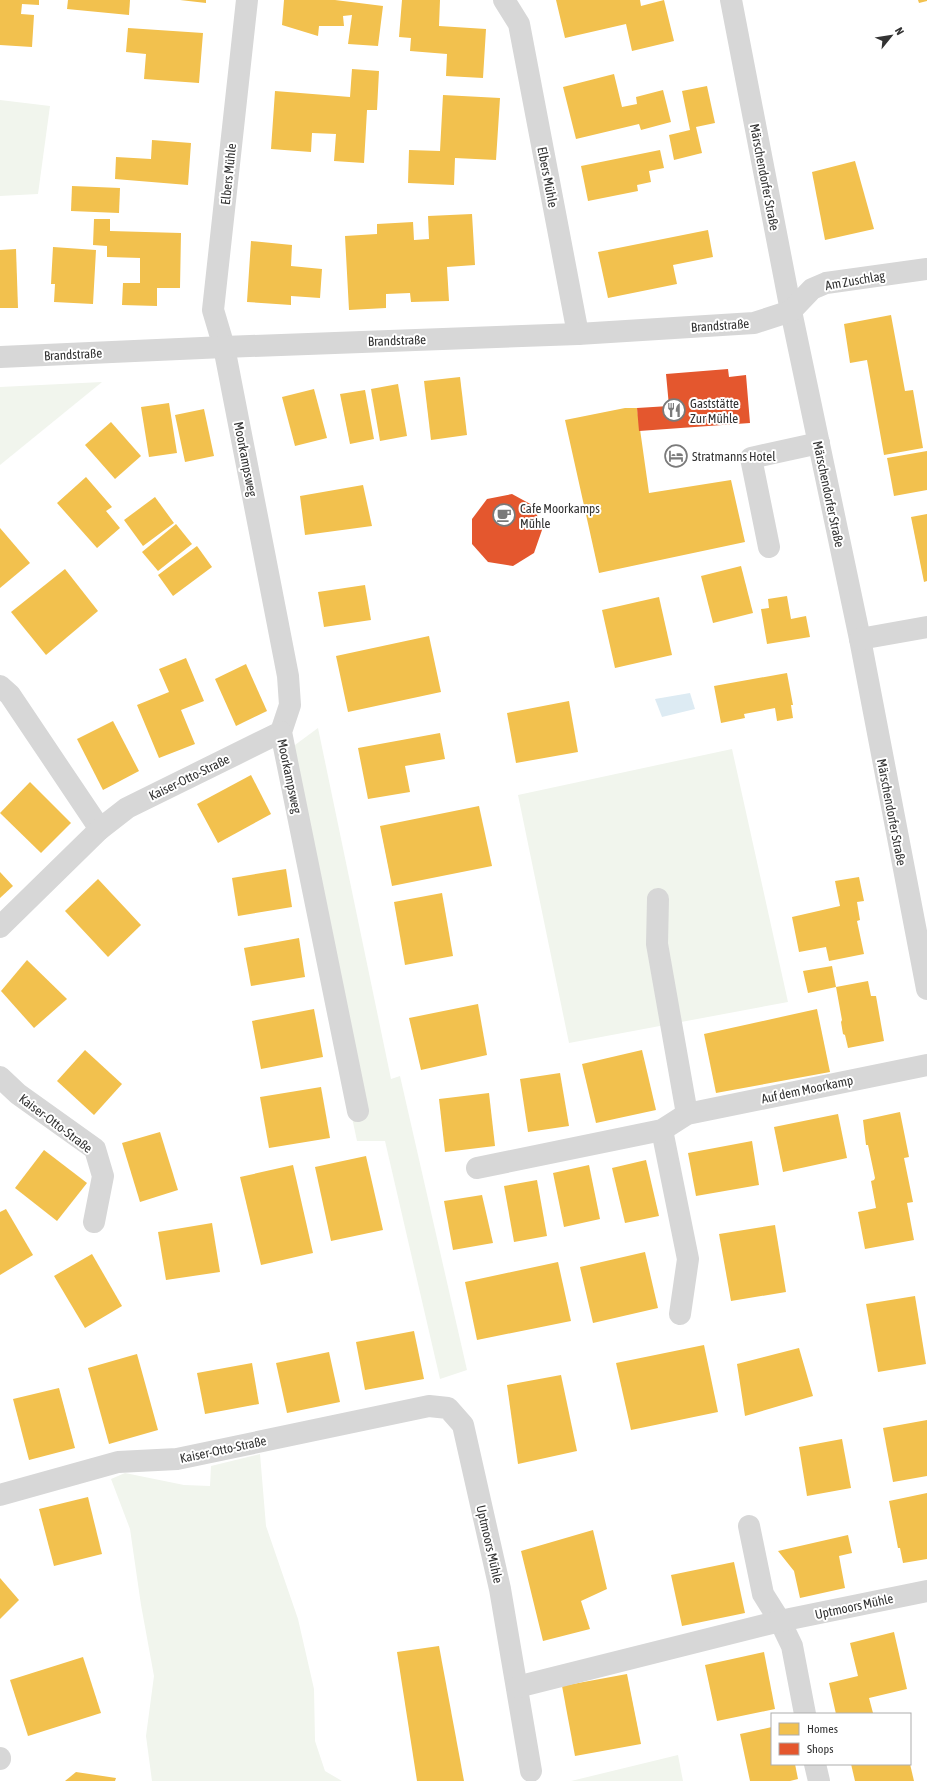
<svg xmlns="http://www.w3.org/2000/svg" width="927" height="1781" font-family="'Asap Condensed',sans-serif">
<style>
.green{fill:#f1f5ed}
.water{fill:#ddebf3}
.homes{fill:#f2c14e}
.shops{fill:#e4572e}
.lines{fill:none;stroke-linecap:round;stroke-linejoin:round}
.minor{stroke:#d7d7d7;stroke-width:22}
.labels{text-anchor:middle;stroke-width:4;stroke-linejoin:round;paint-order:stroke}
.street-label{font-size:13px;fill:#333;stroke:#fff}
.poi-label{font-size:13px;fill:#333;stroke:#fff;text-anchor:start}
</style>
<rect width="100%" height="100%" fill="#fff"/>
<g class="green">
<path d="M0,100l50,6 -12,88 -38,2z"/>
<path d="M102,382l-102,83v-78z"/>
<path d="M318,728l73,351 9,-3 67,294 -27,9 -55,-238h-28l-81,-382z"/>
<path d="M732,749l56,253 -219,41 -51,-248z"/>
<path d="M260,1454l6,72 32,93 16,70 1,52 10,30 17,10h-190l-6,-45 8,-60 -13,-71 -11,-76 -19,-50 14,-6 59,12 26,1 1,-20z"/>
<path d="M678,1755l5,26h-112z"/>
</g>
<path class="water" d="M690,693l5,16 -33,8 -7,-18z"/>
<g class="homes">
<path d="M0,0h39v5l-17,-1 -1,10 13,1 -2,32 -32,-2z"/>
<path d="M68,0h62l-1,15 -62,-6z"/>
<path d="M180,0h26v3z"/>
<path d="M284,0h51l48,6 -5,40 -30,-2 4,-29 -9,1 1,10h-25l-1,10 -36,-11z"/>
<path d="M402,0h38l-1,26 47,3 -3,49 -37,-2 1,-22 -37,-3 1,-13 -12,-1z"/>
<path d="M556,0h84l1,6 23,-6 10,41 -42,10 -6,-27 -61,14z"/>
<path d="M918,0h9v1l-8,2z"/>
<path d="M128,28l75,5 -4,50 -55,-4 2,-25 -20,-2z"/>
<path d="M352,69l27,2 -2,39h-10l-3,53 -30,-2 2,-27 -24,-1 -1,19 -40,-3 4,-58 75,6z"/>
<path d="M614,74l8,33 15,-3 -1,-7 27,-7 8,32 -30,8 -2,-6 -63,15 -13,-52z"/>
<path d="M707,86l8,37 -19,4 6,26 -28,7 -5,-25 21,-5 -8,-39z"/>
<path d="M443,95l57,3 -4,62 -41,-2 -1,27 -46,-2 1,-33 31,1z"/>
<path d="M152,140l39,3 -3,42 -73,-6 1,-22 35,2z"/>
<path d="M660,150l4,18 -15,3 2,11 -14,3 1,6 -50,10 -7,-35z"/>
<path d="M855,161l19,68 -49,11 -13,-68z"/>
<path d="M72,186l48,2 -1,25 -48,-2z"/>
<path d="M472,214l3,51 -28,2 2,34 -38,1 -1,-9 -24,1v14l-37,2 -4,-74 32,-2v-10l36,-2 1,18 15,-1 -1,-23z"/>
<path d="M94,219h16v12l71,2 -1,55h-23v18l-35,-1 1,-22h17v-25l-33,-1v-11l-14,-1z"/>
<path d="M708,230l5,27 -40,8 4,19 -69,14 -10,-46z"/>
<path d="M251,241l41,4 -1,21 31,3 -2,29 -29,-2v9l-44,-3z"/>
<path d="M53,247l43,3 -3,54 -39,-2 1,-18h-4z"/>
<path d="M16,249l2,59h-18v-58z"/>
<path d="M891,315l14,76 8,-1 10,58 -39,7 -17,-95 -17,3 -6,-39z"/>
<path d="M460,377l7,58 -36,5 -7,-59z"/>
<path d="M398,384l9,52 -27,5 -9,-52z"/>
<path d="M314,389l13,49 -32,8 -13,-49z"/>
<path d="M365,390l9,49 -24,5 -10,-50z"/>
<path d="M169,403l8,50 -28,4 -8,-50z"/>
<path d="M625,408h12l12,85 82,-13 14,62 -146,31 -34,-153z"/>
<path d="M204,409l10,47 -29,6 -10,-47z"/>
<path d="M111,422l30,34 -26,23 -30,-34z"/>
<path d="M927,451v39l-33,6 -7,-38z"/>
<path d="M86,477l26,30 -6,4 14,17 -23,20 -40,-45z"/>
<path d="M363,485l9,41 -67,9 -5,-39z"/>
<path d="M155,497l19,26 -31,23 -19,-26z"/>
<path d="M927,514v67l-3,1 -13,-65z"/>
<path d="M176,524l16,20 -34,27 -16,-19z"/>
<path d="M0,528l30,35 -30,25z"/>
<path d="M197,546l15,21 -39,29 -15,-21z"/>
<path d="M741,566l12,47 -40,10 -12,-47z"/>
<path d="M65,569l33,42 -52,44 -35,-43z"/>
<path d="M365,585l6,35 -47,7 -6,-35z"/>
<path d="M787,596l4,23 15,-3 4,21 -43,7 -6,-35 8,-1 -1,-9z"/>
<path d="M659,597l13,58 -57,13 -13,-58z"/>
<path d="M429,636l12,56 -93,20 -12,-56z"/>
<path d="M186,658l18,43 -23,9 14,34 -36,14 -22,-53 32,-13 -10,-23z"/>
<path d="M246,664l21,47 -31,15 -21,-47z"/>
<path d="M787,673l6,32h-2l2,13 -16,3 -2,-13 -31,6 1,4 -24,5 -7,-37z"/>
<path d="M569,701l9,51 -62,11 -9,-50z"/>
<path d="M113,721l26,50 -36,19 -26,-51z"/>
<path d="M440,733l5,26 -40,7 5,26 -42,7 -10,-51z"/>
<path d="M251,775l20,39 -53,29 -21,-39z"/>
<path d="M30,782l41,41 -30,30 -41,-40z"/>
<path d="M479,806l13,60 -100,20 -12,-60z"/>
<path d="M286,869l6,38 -54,9 -6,-38z"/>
<path d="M0,872l13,14 -13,12z"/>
<path d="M859,877l5,24 -7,1 3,18 -3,1 7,33 -35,7 -3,-14 -27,5 -7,-35 48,-11 -5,-25z"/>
<path d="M98,879l43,46 -33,32 -43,-46z"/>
<path d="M442,893l11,63 -48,9 -11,-63z"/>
<path d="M299,938l6,39 -54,9 -7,-38z"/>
<path d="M27,960l40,39 -33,29 -33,-37z"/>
<path d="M832,966l4,21 -28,6 -5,-22z"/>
<path d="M868,981l3,15h5l8,45 -36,7 -3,-13 -2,-1 -2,-12 1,-2 -6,-33z"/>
<path d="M478,1004l9,51 -66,15 -12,-52z"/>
<path d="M314,1009l9,48 -62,12 -9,-48z"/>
<path d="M817,1009l13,63 -114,21 -12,-59z"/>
<path d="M85,1050l37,34 -28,31 -37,-34z"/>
<path d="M642,1050l14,60 -60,13 -14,-59z"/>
<path d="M560,1073l9,53 -41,6 -8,-53z"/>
<path d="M321,1087l9,51 -61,10 -9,-51z"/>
<path d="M489,1093l6,53 -50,6 -6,-53z"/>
<path d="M900,1112l9,45 -5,1 9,44 -6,1 7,37 -49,9 -7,-37 18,-4 -5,-27 3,-1 1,-2 -7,-33h-2l-3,-25z"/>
<path d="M838,1114l9,44 -64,14 -9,-45z"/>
<path d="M160,1132l18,58 -38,12 -18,-59z"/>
<path d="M752,1141l7,44 -63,11 -8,-43z"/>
<path d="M44,1150l43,33 -30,38 -42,-33z"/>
<path d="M366,1156l17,74 -52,11 -16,-74z"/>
<path d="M646,1160l13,56 -34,7 -13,-55z"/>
<path d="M293,1165l20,88 -52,12 -21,-88z"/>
<path d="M589,1165l11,54 -36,8 -11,-54z"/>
<path d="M537,1180l10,56 -33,6 -10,-56z"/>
<path d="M482,1195l11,48 -40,7 -9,-49z"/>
<path d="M6,1209l27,46 -33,20v-63z"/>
<path d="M212,1223l8,49 -54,8 -8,-48z"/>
<path d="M775,1225l11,67 -55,9 -12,-67z"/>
<path d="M645,1252l13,56 -65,15 -13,-56z"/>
<path d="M92,1254l30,52 -37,22 -31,-52z"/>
<path d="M558,1262l13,59 -94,19 -12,-58z"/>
<path d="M915,1296l11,68 -48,8 -12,-68z"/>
<path d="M414,1331l10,48 -59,11 -9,-48z"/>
<path d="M704,1345l14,67 -87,18 -15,-67z"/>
<path d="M799,1348l14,48 -68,20 -8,-52z"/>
<path d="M329,1352l11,50 -53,11 -11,-50z"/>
<path d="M137,1354l21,76 -49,14 -21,-76z"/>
<path d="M252,1363l7,41 -54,10 -8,-41z"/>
<path d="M561,1375l16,76 -59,13 -11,-79z"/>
<path d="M59,1388l16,60 -46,12 -16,-61z"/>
<path d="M927,1420v56l-34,6 -10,-54z"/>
<path d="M842,1439l9,49 -44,8 -8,-49z"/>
<path d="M927,1493v66l-24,4 -3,-15h-2l-9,-47z"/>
<path d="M88,1497l14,57 -48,12 -15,-57z"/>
<path d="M593,1530l14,59 -26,12 9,28 -47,12 -22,-90z"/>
<path d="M848,1535l4,18 -13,3 6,32 -45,10 -6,-27 -16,-20z"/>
<path d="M734,1562l11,51 -63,13 -11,-51z"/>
<path d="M0,1578l19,22 -19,19z"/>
<path d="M894,1632l13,57 -38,9 4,15 -37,1 -7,-31 29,-7 -8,-33z"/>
<path d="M439,1646l25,135h-47l-20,-129z"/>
<path d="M764,1652l11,57 -58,12 -12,-56z"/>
<path d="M83,1657l18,56 -73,23 -18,-56z"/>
<path d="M627,1674l14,70 -66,12 -13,-70z"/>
<path d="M772,1727v37h23l3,15 -8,2h-40l-10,-47z"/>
<path d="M851,1764h59l4,17h-59z"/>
<path d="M76,1772l40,6 -1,3h-50z"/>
</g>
<g class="shops">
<path d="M728,369l1,8 17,-2 4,48 -111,8 -2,-23 32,-2 -3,-32z"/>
<path d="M512,494l22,12 8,24 -8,23 -21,13 -25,-4 -16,-18v-25l15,-20z"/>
</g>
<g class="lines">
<g class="minor">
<path d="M247,0l-34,310 11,37 64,329 2,29 -9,27 77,379"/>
<path d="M504,0l15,24 59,310"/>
<path d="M731,0l60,311 69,328 67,350"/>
<path d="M0,357l224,-10 354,-13 176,-11 37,-12 21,-22 14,-6 101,-14"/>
<path d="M769,547l-18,-89 68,-15"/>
<path d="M860,639l67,-12"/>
<path d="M0,686l10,9 90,134"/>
<path d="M658,899l-1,45 30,170"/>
<path d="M0,927l100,-98 27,-21 154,-76"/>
<path d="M0,1077l18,17 77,55 8,27 -9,46"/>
<path d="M662,1130l26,129 -8,55"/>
<path d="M477,1168l185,-38 25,-16 240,-49"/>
<path d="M0,1495l118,-33 59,-3 252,-53 19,2 15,17 37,164 31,182"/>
<path d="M749,1526l14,68 17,27 12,25 13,68"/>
<path d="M517,1687l263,-66 147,-30"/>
<path d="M0,1758v1"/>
<path d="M815,1764l4,17"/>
</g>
</g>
<defs>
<g id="restaurant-ring" transform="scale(1.15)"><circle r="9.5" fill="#fff" stroke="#7a7a7a" stroke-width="1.5"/><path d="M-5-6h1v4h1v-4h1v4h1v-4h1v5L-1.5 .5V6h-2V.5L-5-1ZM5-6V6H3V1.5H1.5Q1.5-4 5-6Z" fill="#7a7a7a"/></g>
<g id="hotel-ring" transform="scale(1.15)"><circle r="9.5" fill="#fff" stroke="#7a7a7a" stroke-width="1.5"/><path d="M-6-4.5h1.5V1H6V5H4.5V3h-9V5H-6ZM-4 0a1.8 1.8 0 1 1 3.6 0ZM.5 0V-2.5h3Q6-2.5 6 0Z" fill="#7a7a7a"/></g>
<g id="cafe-ring" transform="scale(1.15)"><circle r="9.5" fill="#fff" stroke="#7a7a7a" stroke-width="1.5"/><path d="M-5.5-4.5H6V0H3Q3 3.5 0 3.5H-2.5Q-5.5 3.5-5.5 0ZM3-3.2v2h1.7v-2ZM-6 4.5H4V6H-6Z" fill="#7a7a7a"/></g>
</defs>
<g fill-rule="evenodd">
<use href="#restaurant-ring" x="674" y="410"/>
<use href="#hotel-ring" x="676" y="456"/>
<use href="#cafe-ring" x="504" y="515"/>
</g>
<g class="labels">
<g class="street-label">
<text transform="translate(228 174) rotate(-84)" y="5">Elbers Mühle</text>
<text transform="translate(548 177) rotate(79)" y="5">Elbers Mühle</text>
<text transform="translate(765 177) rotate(79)" y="5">Märschendorfer Straße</text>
<text transform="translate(855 280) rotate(-10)" y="5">Am Zuschlag</text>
<text transform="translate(720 325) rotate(-4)" y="5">Brandstraße</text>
<text transform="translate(397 340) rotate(-2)" y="5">Brandstraße</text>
<text transform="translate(73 354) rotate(-3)" y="5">Brandstraße</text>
<text transform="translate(246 459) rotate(79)" y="5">Moorkampsweg</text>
<text transform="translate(829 494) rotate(78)" y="5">Märschendorfer Straße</text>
<text transform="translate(290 776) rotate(78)" y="5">Moorkampsweg</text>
<text transform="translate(189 777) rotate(-26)" y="5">Kaiser-Otto-Straße</text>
<text transform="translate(892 812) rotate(79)" y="5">Märschendorfer Straße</text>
<text transform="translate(807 1089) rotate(-12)" y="5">Auf dem Moorkamp</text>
<text transform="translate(56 1123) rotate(37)" y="5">Kaiser-Otto-Straße</text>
<text transform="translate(223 1449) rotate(-12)" y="5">Kaiser-Otto-Straße</text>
<text transform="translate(490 1544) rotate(77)" y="5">Uptmoors Mühle</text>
<text transform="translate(854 1606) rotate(-12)" y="5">Uptmoors Mühle</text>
</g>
<g class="poi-label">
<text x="690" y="408">Gaststätte<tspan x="690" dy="15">Zur Mühle</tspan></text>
<text x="692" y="461">Stratmanns Hotel</text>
<text x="520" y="513">Cafe Moorkamps<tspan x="520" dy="15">Mühle</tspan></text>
</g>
</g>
<rect x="771" y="1713" width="140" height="52" fill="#ffffff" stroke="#adadad"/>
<rect x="779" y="1723" width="20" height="12" fill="#f2c14e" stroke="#adadad"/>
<text x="807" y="1733" font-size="12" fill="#333333">Homes</text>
<rect x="779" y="1743" width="20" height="12" fill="#e4572e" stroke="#adadad"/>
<text x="807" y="1753" font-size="12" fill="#333333">Shops</text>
<g transform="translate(891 36) rotate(60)" stroke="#ffffff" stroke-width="3" paint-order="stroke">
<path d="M0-3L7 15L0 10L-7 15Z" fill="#333333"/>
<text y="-6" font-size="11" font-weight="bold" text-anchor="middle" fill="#333333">N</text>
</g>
</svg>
